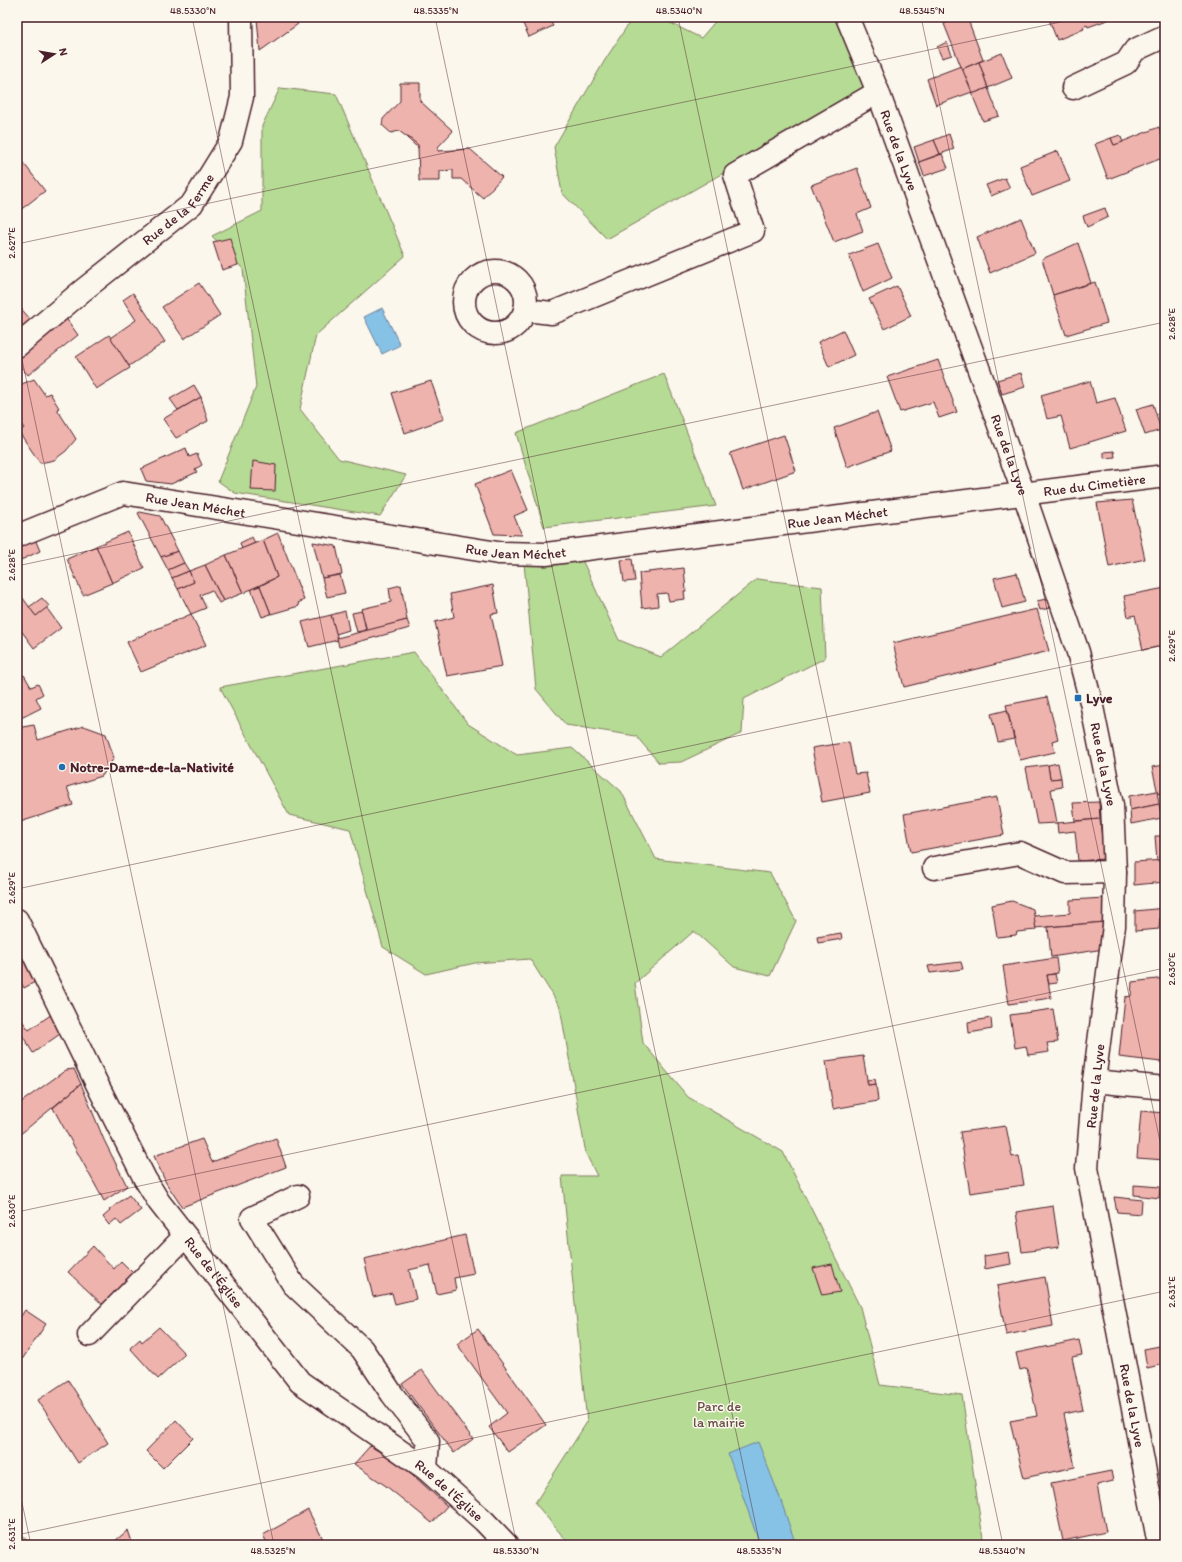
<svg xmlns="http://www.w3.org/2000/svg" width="1182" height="1562" font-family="Itim,sans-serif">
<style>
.green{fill:#b6db95;stroke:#807d60}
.water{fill:#86c2e6;stroke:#6e819b}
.building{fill:#eeb3ad;stroke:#4a1f2b}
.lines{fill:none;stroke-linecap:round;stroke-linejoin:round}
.minor-casing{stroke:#4a1f2b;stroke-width:25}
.minor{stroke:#fbf7ec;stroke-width:22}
.ticks{fill:none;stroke:#4a1f2b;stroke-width:1;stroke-opacity:0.45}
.poi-dot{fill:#1f6fb2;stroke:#fbf7ec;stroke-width:1.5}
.labels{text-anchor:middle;stroke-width:3;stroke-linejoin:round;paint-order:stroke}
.street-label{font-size:14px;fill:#4a1f2b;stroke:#fbf7ec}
.poi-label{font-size:14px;font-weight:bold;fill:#4a1f2b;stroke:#fbf7ec;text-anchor:start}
.park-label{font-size:14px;fill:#654e46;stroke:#fbf7ec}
.neatline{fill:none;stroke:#4a1f2b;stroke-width:1.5}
.ticks-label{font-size:10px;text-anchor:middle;fill:#4a1f2b}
</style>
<rect width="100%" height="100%" fill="#fbf7ec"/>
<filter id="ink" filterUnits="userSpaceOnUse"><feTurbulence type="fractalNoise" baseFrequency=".025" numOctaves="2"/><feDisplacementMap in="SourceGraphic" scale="8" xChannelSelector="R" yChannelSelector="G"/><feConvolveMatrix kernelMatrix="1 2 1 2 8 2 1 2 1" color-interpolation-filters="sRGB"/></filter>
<g filter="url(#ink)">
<g class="green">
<path d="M633,17h25l43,21 18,-21h115l32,75 -259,147 -45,-46 -8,-46 51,-87z"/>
<path d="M280,88l56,6 69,162 -89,79 -16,74 39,50 67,16 -26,41 -145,-23 -17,-12 38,-94 -13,-118 -31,-33 50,-25v-85z"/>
<path d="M664,374l52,132 -172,21 -28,-94z"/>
<path d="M578,551l41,89 42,17 96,-78 65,8 3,71 -81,41 -2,34 -61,29 -22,1 -23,-27 -70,-11 -30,-36 -12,-126z"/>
<path d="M414,652l54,72 49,31 55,-7 49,43 35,68 114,14 26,48 -26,55 -36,-9 -40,-36 -59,52 8,60 45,54 95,55 77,155 20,78 82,10 22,150h-414l-35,-42 52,-81 -25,-246h35l-11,-22 -26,-147 -30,-48 -55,4 -49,11 -43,-27 -33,-118 -61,-14 -69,-128z"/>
<path d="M17,1533l17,12h-17z"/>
</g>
<g class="water">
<path d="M382,308l18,37 -18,9 -18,-37z"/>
<path d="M758,1442l21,53 17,50h-36l-32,-91z"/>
</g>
<g class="building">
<path d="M260,17h33l5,7 -38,27 -3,-32z"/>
<path d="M520,17h28l5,9 -24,11z"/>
<path d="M956,17h11l16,43 -21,9 -18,-45z"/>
<path d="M1048,17h61l1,2 -22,8 -1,-2 -4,2 1,2 -27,11z"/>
<path d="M947,42l5,13 -10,3 -5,-11z"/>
<path d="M1002,53l10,25 -24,10 -9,-26z"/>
<path d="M979,62l9,26 -16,6 -10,-25z"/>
<path d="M961,66l11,26 -36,13 -9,-26z"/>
<path d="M400,83h20v18l33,30 -15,16v4l32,-2 32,28 -19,21 -22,-19h-8v-9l-13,1v10h-21l-1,-36 -19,-14 -8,2 -9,-8 1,-6 17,-18z"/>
<path d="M988,88l11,28 -16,5 -11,-27z"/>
<path d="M1159,127l6,16v14l-57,22 -13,-35 16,-6 3,7z"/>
<path d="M949,134l5,15 -14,5 -6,-14z"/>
<path d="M1120,135l3,7 -9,3 -3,-7z"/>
<path d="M408,137l10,8v3l-11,-10z"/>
<path d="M934,140l6,14 -21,8 -5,-15z"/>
<path d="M1058,151l12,30 -38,15 -12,-30z"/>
<path d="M942,154l6,14 -24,8 -5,-14z"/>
<path d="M18,156l27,35 -26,20 -2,-2z"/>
<path d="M857,168l14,40 -14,6 6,17 -29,11 -23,-57z"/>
<path d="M1005,178l5,10 -19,8 -5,-11z"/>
<path d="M1105,208l3,9 -21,10 -4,-11z"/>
<path d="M1021,218l14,35 -45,20 -13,-36z"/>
<path d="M230,238l8,27 -16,5 -9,-28z"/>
<path d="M1078,243l13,40 -38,12 -11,-36z"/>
<path d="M878,244l14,34 -29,14 -14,-37z"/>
<path d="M1095,282l12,41 -41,12 -13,-40z"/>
<path d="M199,283l21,32 -36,24 -22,-32z"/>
<path d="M897,286l14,30 -27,13 -15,-30z"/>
<path d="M133,293l32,49 -36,24 -19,-28 26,-18 -13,-20z"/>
<path d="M17,304l14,16 -14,12z"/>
<path d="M63,314l15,21 -50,40 -11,-12 5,-13z"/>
<path d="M843,330l11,25 -25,12 -11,-25z"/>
<path d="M109,335l21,33 -34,21 -20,-32z"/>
<path d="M938,360l19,52 -18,6 -6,-16 -33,10 -13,-35z"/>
<path d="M1021,373l4,14 -23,7 -5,-14z"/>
<path d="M34,379l11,16 5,-2 9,15 -2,1 19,30 -10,12 -12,9 -14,3 -21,-31 5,-4 -7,-9v-33z"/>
<path d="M431,381l13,38 -39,14 -13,-40z"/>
<path d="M1090,381l6,22 19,-5 11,33 -56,17 -9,-32 -14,3 -6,-24z"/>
<path d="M194,385l7,12 -23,13 -8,-11z"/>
<path d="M201,397l7,24 -32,17 -13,-19z"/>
<path d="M1153,404l8,26 -16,5 -9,-26z"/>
<path d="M877,412l14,39 -44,16 -13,-39z"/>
<path d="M784,435l12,36 -53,19 -13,-37z"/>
<path d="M186,448l3,9 8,-3 5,11 -7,4 2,3 -26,12 -25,-3 -5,-12z"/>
<path d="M1114,451l1,6 -11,1v-6z"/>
<path d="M253,461l23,4 -1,26 -24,-1z"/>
<path d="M511,470l17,40 -14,6 8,19 -28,-1 -19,-50z"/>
<path d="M1132,500l13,59 -36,8 -12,-64z"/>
<path d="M140,512l20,4 18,35 -17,6 -23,-44z"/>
<path d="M128,532l16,36 -32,15 -16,-37z"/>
<path d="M278,533l26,67 -6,3 1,3 -28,8 -11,-28 17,-9 -14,-37z"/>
<path d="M252,537l3,6 -13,6 -2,-6z"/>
<path d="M35,539l5,12 -19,9 -4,-7v-5z"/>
<path d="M263,540l14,37 -34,16 -17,-38z"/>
<path d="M313,542l23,4 6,28 -20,4z"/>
<path d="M96,546l16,37 -29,12 -16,-36z"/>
<path d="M178,551l6,12 -16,7 -7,-13z"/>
<path d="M226,555l17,38 -20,8 -18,-36z"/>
<path d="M632,559l3,22 -11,1 -3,-22z"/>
<path d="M184,563l5,8 -17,7 -4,-8z"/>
<path d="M205,565l18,36 -4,2 -7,-13 -12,5 6,13 -15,6 -13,-25 16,-7 -5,-11z"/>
<path d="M684,568l2,23h-2l1,8 -16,2 -2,-8 -10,1 1,12 -16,2 -3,-35z"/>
<path d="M189,571l5,11 -16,7 -6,-11z"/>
<path d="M1017,573l8,29 -23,6 -8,-30z"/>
<path d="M340,575l5,18 -18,4 -5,-19z"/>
<path d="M401,585l6,35 -40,11 -6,-22 30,-7 -2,-14z"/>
<path d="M493,585l5,28 -7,1 11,52 -55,10 -12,-54 19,-5 -4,-23z"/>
<path d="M260,586l11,28 -9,3 -11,-28z"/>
<path d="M1165,588v57l-22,5 -8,-35 -7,2 -4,-21z"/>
<path d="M17,590l19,26 10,-9 15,21 -27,20 -17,-23z"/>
<path d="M42,598l7,8 -13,10 -7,-9z"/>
<path d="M1046,599l4,9 -10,2 -3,-9z"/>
<path d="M1037,609l12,42 -145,36 -11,-44z"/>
<path d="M345,611l4,19 -13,4 -5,-19z"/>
<path d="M362,611l4,19 -9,2 -5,-19z"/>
<path d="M191,614l15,31 -65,27 -14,-30z"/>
<path d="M331,615l7,25 -29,7 -7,-25z"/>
<path d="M407,620l3,8 -71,19 -2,-9z"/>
<path d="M24,675l7,12 7,-3 5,10 -7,4 5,10 -24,12v-41z"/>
<path d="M1047,697l11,42 -6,2 3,11 -35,8 -14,-55z"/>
<path d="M1007,710l7,29 -16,3 -7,-28z"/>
<path d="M34,725l4,15 46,-14 22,8 8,24 -12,18 -35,11 6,18 -56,18v-95z"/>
<path d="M849,742l6,32 11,-1 4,20 -48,9 -10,-54z"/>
<path d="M1058,763l3,15 -11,1 -2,-14z"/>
<path d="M1048,765l2,14 11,-1 1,9 -11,2 6,34 -20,1 -11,-56z"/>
<path d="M1165,765v27l-7,2 -6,-27z"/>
<path d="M1157,791l2,13 -29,6 -1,-14z"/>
<path d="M997,797l7,38 -93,17 -7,-38z"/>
<path d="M1099,802l1,17 -25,2 -2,-18z"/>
<path d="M1159,804l3,14 -31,6 -1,-14z"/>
<path d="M1100,819l4,40 -26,2 -3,-30 -17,2 -1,-10z"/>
<path d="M1155,836h10v24l-8,1z"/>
<path d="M1165,860v22l-31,3v-23z"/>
<path d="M1105,898v24l-70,6 -1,-12 36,-3v-13z"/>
<path d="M1012,901l21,8 3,21 -19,2 -1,3 -19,2 -5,-32z"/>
<path d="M1165,908v8l-5,2 -1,11 -24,2v-20z"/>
<path d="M1105,922l-1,27 -53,8 -3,-30z"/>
<path d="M841,933l1,6 -24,4 -1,-6z"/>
<path d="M18,950l17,32 -11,6 -7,-13z"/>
<path d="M1056,958l2,15 -11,2 4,23 -42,6 -6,-38z"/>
<path d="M961,962l2,7 -33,4 -2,-7z"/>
<path d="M1055,974l2,9 -8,1 -2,-9z"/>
<path d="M1165,978v47l-4,37 -42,-5 6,-60 6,-1 1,-14z"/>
<path d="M1053,1009l5,33 -11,1 2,9 -21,3 -2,-9 -11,2 -5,-33z"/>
<path d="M52,1014l8,20 -27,19 -11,-18 -5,4v-19l3,-2 9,12z"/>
<path d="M991,1018l1,11 -23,4 -1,-11z"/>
<path d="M863,1056l5,29 8,-1 2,17 -45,8 -7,-48z"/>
<path d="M74,1069l7,15 -63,52 -1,-31 49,-35z"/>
<path d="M875,1079l1,5 -8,1 -1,-5z"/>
<path d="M81,1084l23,56 23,46 -23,15 -51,-93z"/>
<path d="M1141,1111l24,2v47l-28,-2z"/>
<path d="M1006,1126l6,31 7,-1 5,29 -54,8 -10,-61z"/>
<path d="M276,1138l10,29 -104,40 -16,-24 -12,-27 48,-17 10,23z"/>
<path d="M1134,1185l26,2 -1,11 -25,-3z"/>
<path d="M129,1195l12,15 -20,15 -5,-6 -7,6 -6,-8 7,-6 -1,-1z"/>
<path d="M1114,1197l28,3 -1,14 -24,-2z"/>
<path d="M1053,1206l6,41 -37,5 -6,-40z"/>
<path d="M465,1235l9,39 -20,4 2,12 -19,4 -7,-29 -21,5 7,29 -21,5 -3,-11 -19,4 -9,-38z"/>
<path d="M93,1246l21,23 7,-8 13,13 -30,32 -36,-34z"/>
<path d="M1009,1252l2,12 -26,5 -1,-13z"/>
<path d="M832,1264l8,28 -18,3 -9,-27z"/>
<path d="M1045,1277l8,49 -47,9 -9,-49z"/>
<path d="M25,1310l21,14 -29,43v-45z"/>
<path d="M159,1327l26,27 -27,25 -28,-31 10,-9 2,3z"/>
<path d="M478,1329l68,96 -38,27 -19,-25 18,-14 -50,-69z"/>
<path d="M1079,1340l3,15 -10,2 11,53 -19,4 11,53 -51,11 -14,-57 27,-5 -10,-48 -7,2 -4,-17z"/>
<path d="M1165,1345v19l-18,4 -3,-19z"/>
<path d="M422,1370l51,69 -19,14 -52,-69z"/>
<path d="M68,1380l40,63 -30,20 -40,-63z"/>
<path d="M176,1420l17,18 -30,30 -17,-17z"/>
<path d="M370,1446l32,19 45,41 -15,17 -46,-37 -32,-22z"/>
<path d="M1111,1471l2,10 -16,4 9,47 -43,9 -12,-58z"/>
<path d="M308,1510l18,35h-58l-5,-10z"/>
<path d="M128,1530l5,15h-16l-2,-4z"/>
<path d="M1111,1543l1,2h-13z"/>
</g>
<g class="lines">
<g class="minor-casing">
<g id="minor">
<path id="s1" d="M847,17l31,75 146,402 54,158 13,50 21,103 3,67 -1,54 -20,155 -7,87 72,377"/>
<path d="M1073,88l53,-25 9,-13 30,-14"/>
<circle cx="495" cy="302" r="31"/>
<path d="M525,310l27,3 201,-82 -18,-56 143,-83"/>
<path id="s2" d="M17,346l65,-55 110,-87 39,-63 11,-44 -1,-80"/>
<path id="s3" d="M17,536l106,-43 375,60 48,1 619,-78"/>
<path d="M934,868l86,-15 45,20 50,-1"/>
<path id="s4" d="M17,920l80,164 48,95 14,23 141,180 126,87 58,52 23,24"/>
<path d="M1094,1081l71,7"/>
<path d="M298,1196l-46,22 41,66 69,65 30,45 36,47 -2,28"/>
<path d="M89,1335l96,-99"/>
</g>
</g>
<use href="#minor" class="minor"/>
</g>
</g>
<path class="ticks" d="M192,17l325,1528M435,17l325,1528M678,17l325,1528M921,17l244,1148M1164,17l1,4M17,244l1067,-227M17,336l257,1209M17,566l1148,-244M17,889l1148,-244M17,1212l1148,-244M17,1479l14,66M17,1535l1148,-244"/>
<g class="poi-dot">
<rect x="1074" y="694" width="8" height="8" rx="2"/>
<circle cx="62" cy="767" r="4"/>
</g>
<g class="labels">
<g class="street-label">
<text dy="5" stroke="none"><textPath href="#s1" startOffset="143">Rue de la Lyve</textPath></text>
<text dy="5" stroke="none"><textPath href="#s2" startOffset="212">Rue de la Ferme</textPath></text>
<text dy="5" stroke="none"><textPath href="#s1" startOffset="467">Rue de la Lyve</textPath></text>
<text dy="5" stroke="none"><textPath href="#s3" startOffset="1095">Rue du Cimetière</textPath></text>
<text dy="5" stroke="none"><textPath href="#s3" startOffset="188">Rue Jean Méchet</textPath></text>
<text dy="5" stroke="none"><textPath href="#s3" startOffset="836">Rue Jean Méchet</textPath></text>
<text dy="5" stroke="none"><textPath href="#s3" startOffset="512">Rue Jean Méchet</textPath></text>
<text dy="5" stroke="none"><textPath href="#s1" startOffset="791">Rue de la Lyve</textPath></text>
<text transform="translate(1095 1086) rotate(-84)" y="5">Rue de la Lyve</text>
<text dy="5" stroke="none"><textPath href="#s4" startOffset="405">Rue de l'Église</textPath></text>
<text dy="5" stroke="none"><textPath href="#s1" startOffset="1439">Rue de la Lyve</textPath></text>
<text dy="5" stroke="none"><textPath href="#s4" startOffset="729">Rue de l'Église</textPath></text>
</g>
<g class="poi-label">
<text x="1086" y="703">Lyve</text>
<text x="70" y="772">Notre-Dame-de-la-Nativité</text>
</g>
<g class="park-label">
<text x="719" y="1411">Parc de<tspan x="719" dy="16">la mairie</tspan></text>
</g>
</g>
<rect width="1182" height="1562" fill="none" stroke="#fbf7ec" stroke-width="44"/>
<g transform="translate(54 54) rotate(78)" stroke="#fbf7ec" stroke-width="3" paint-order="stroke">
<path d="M0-3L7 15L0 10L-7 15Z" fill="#4a1f2b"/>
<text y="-6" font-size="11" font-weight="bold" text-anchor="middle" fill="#4a1f2b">N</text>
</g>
<rect x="22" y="22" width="1138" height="1518" class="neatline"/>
<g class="ticks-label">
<text x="193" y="14">48.5330°N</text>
<text x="436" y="14">48.5335°N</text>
<text x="679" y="14">48.5340°N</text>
<text x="922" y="14">48.5345°N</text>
<text transform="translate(11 243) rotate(-90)" y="4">2.627°E</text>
<text transform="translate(1171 324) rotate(-90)" y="4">2.628°E</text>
<text transform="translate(11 565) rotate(-90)" y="4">2.628°E</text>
<text transform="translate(1171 646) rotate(-90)" y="4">2.629°E</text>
<text transform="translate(11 888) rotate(-90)" y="4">2.629°E</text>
<text transform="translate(1171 969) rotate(-90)" y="4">2.630°E</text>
<text transform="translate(11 1211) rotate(-90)" y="4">2.630°E</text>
<text transform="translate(1171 1292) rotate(-90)" y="4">2.631°E</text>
<text transform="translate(11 1534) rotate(-90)" y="4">2.631°E</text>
<text x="273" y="1554">48.5325°N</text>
<text x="516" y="1554">48.5330°N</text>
<text x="759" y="1554">48.5335°N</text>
<text x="1002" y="1554">48.5340°N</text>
</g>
</svg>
